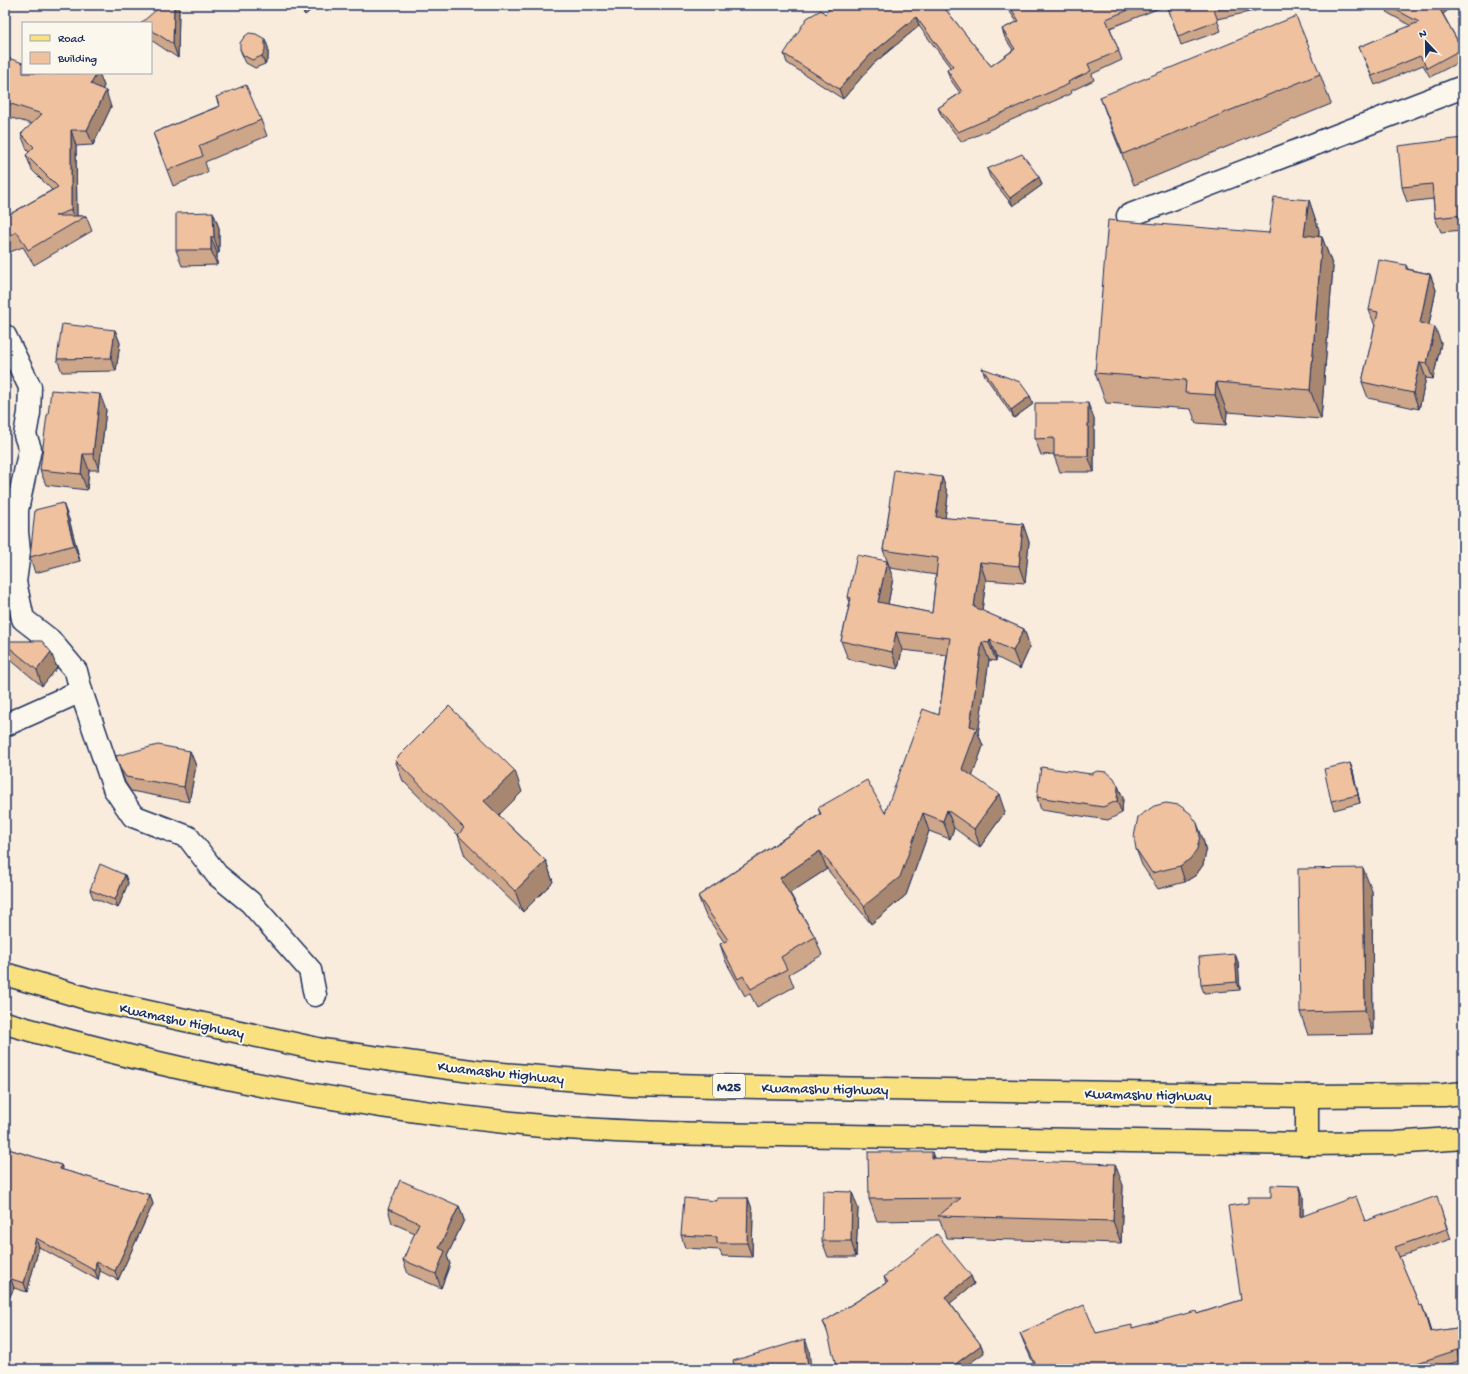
<svg xmlns="http://www.w3.org/2000/svg" width="1468" height="1374" font-family="'Gochi Hand',sans-serif">
<style>
.lines{fill:none;stroke-linecap:round;stroke-linejoin:round}
.minor-casing{stroke:#1b2f5e;stroke-width:25}
.major-casing{stroke:#1b2f5e;stroke-width:25}
.minor{stroke:#fbf7ec;stroke-width:22}
.major{stroke:#fae180;stroke-width:22}
.wall{fill:#cea689;stroke:#1b2f5e}
.shaded-wall{fill:#a7876f;stroke:#1b2f5e}
.building{fill:#efc19f;stroke:#1b2f5e}
.labels{text-anchor:middle;stroke-width:4;stroke-linejoin:round;paint-order:stroke}
.shield{fill:#fbf7ec;stroke:#5e6b89;stroke-width:1}
.shield-label{font-size:14px;font-weight:bold;fill:#1b2f5e}
.street-label{font-size:15px;fill:#1b2f5e;stroke:#fbf7ec}
</style>
<rect width="100%" height="100%" fill="#f9ecdd"/>
<filter id="ink" filterUnits="userSpaceOnUse"><feTurbulence type="fractalNoise" baseFrequency=".025" numOctaves="2"/><feDisplacementMap in="SourceGraphic" scale="8" xChannelSelector="R" yChannelSelector="G"/><feConvolveMatrix kernelMatrix="1 2 1 2 8 2 1 2 1" color-interpolation-filters="sRGB"/></filter>
<g filter="url(#ink)">
<g class="lines">
<g class="minor-casing">
<g id="minor">
<path d="M1128,216l335,-129"/>
<path d="M5,336l25,51 -1,26 -4,22 5,14 -13,61v22l2,20 -4,30 8,37 27,21 26,31 5,20 33,97 19,28 55,21 29,38 33,27 60,68 5,25"/>
<path d="M5,725l76,-34"/>
</g>
</g>
<g class="major-casing">
<g id="major">
<path d="M5,974l84,25 233,51 156,22 152,12 128,3 549,9 137,-1 19,-2"/>
<path d="M5,1023c169,49 342,83 517,101 107,11 216,10 323,12 154,2 308,5 462,8l88,-1 68,-5"/>
<path d="M1307,1144v-48"/>
</g>
</g>
<use href="#minor" class="minor"/>
<use href="#major" class="major"/>
</g>
<g class="wall">
<path d="M297,5h20l-12,10z"/>
<path d="M942,5l49,61 22,-16 -8,-12 -3,-9 15,-7 -9,-13 -1,-4h275l-65,14 4,12 -40,14 -14,-40 -57,23 12,32 -30,14 2,6 -23,11 1,2 -110,49 -20,-25 -4,-9 22,-15 -10,-14 -3,-9 3,-3 -31,-41 -46,38 -30,35 -56,-36 -3,-9 41,-40z"/>
<path d="M1385,5h69l-11,9 19,35 1,3v8l-33,17 -7,-12 -48,20 -16,-38 52,-21 -23,-13z"/>
<path d="M179,9l-1,49 -27,-18v-17z"/>
<path d="M268,47v11l-3,6 -10,4 -9,-5 -3,-6 -3,-8z"/>
<path d="M5,57l18,16h76l5,13 -2,4 9,17 -18,38 -17,1 1,70h9l6,15 -58,34 -11,-18 -18,7v-37l47,-27 -20,-20 -6,-15 3,-3 -2,-2 -6,-16 11,-10 -27,-8z"/>
<path d="M1320,74l11,30 -197,81 -23,-58 -11,-30z"/>
<path d="M216,97l45,23 6,16 -62,26 3,10 -35,14 -20,-53 66,-27z"/>
<path d="M1463,138v92l-22,2 -6,-14 -2,-19 -26,3 -5,-15z"/>
<path d="M987,169l52,8 3,8 -29,21 -23,-29z"/>
<path d="M1309,200l10,30v6l3,1 11,30 -12,152 -94,-7 -1,13 -30,-2 -5,-14 -85,-6 -11,-30z"/>
<path d="M213,212l6,16v25h-2v12l-35,1 -6,-16z"/>
<path d="M1406,265l2,4 22,5 6,16 -7,35 12,18 -8,36 -7,-1 -7,31 -51,-11 -6,-16 13,-56 -6,-16z"/>
<path d="M115,330l5,13 -4,28 -54,1 -5,-13z"/>
<path d="M982,368l48,28 3,8 -19,14 -29,-42z"/>
<path d="M106,410l-7,60h-10l-2,20 -41,-5 -6,-15z"/>
<path d="M1094,419v53h-34l-6,-16v-2l-13,1 -6,-16z"/>
<path d="M942,477l6,18 -3,23 78,6 6,18 -4,41 -39,-3 -4,31 42,18 6,18 -10,22 -24,-12v4l-7,-1 -11,73 5,13 -11,30 33,36 -25,35 -26,-19 -4,11 -21,-8 -23,64 -35,29 -44,-55 -37,24 25,44 7,18 -33,19 5,13 -37,20 -7,-13 -5,2 -19,-34 -6,-18 4,-2 -19,-28 -7,-18 122,-82 -2,-6 67,5 54,-98 8,-60 -45,-5 -4,19 -50,-10 -7,-18 9,-39 -2,-5 45,-19 -5,26 44,9 4,-38 -46,-7 -7,-18 7,-41 -1,-3z"/>
<path d="M69,519l11,42 -45,12 -5,-16z"/>
<path d="M5,641l52,27 -15,18 -35,-29 -2,-5z"/>
<path d="M190,751l6,15 -7,36 -58,-11 -6,-9 -9,-26z"/>
<path d="M395,760l127,32 -23,23 47,46 7,21 -30,30 -58,-56 -7,-21 -55,-54z"/>
<path d="M1350,763l3,8 7,32 -26,7 -3,-9z"/>
<path d="M1118,786l5,12 -1,15 -14,7 -67,-10 -4,-13z"/>
<path d="M1203,839l3,13 -3,13 -7,10 -11,7 -27,7 -16,-24 -6,-16z"/>
<path d="M125,875l3,8 -10,25 -25,-10 -3,-8z"/>
<path d="M1372,891l1,143 -65,1 -8,-23z"/>
<path d="M1235,954l3,8 2,28 -36,3 -3,-8z"/>
<path d="M5,1148l56,17 2,5 87,25 3,9 -35,76 -18,-9 -2,9 -59,-33 -12,45 -13,-4 -9,18z"/>
<path d="M934,1158l189,27 -2,58 -175,-5 -6,-18 -63,1 -8,-22z"/>
<path d="M1300,1186l3,10v20l62,5 75,-14 11,32 -52,18 21,49 2,-1 9,27 32,-5 -4,34 -24,8h-399l-12,-26 -4,-10h76l37,-5 64,-14 44,-14 7,-97 23,-6z"/>
<path d="M748,1198l5,14 -1,45 -30,-1 -2,-6 -35,-2 -4,-13 36,-34z"/>
<path d="M459,1206l5,14 -17,36 3,8 -9,24 -33,-14 -5,-14 12,-27 -23,-10 -4,-14z"/>
<path d="M858,1208l-2,49h-28l-6,-16z"/>
<path d="M971,1276l3,8 -24,19 31,42 3,8 -156,-20 -5,-11 63,-39 -2,-6z"/>
</g>
<g class="shaded-wall">
<path d="M174,5h4l1,4 -1,49 -5,-14z"/>
<path d="M301,5h16l-12,10z"/>
<path d="M1439,5h15l-12,10 -4,-9z"/>
<path d="M916,17l3,9 -46,38 -30,35 -4,-10 31,-34z"/>
<path d="M265,39l3,8v11l-3,6 -3,-8z"/>
<path d="M97,73h2l5,13 -7,14 -6,-16z"/>
<path d="M106,91l5,16 -18,38 -6,-15z"/>
<path d="M71,130l5,16 1,75 -2,1 -4,-12z"/>
<path d="M1039,177l3,8 -29,21 -3,-8z"/>
<path d="M1309,200l10,30 -4,35 -11,-30z"/>
<path d="M213,212l6,16v25l-5,-16z"/>
<path d="M211,237l6,16v12l-6,-15z"/>
<path d="M1322,237l11,30 -12,152 -11,-29z"/>
<path d="M1430,274l6,16 -10,49 -6,-16z"/>
<path d="M1435,327l6,16 -8,36 -6,-16z"/>
<path d="M115,330l5,13 -4,28 -5,-13z"/>
<path d="M1420,362l6,16 -7,31 -6,-16z"/>
<path d="M1216,382l11,30 -1,13 -11,-30z"/>
<path d="M100,394l6,16 -7,60 -6,-16z"/>
<path d="M1030,396l3,8 -19,14 -3,-8z"/>
<path d="M1088,403l6,16v53l-6,-16z"/>
<path d="M83,454l6,16 -2,20 -6,-16z"/>
<path d="M942,477l6,18 -5,39 -7,-17z"/>
<path d="M63,503l6,16 11,42 -6,-16z"/>
<path d="M1023,524l6,18 -4,41 -6,-17z"/>
<path d="M887,561l6,17 -8,42 -7,-18z"/>
<path d="M980,562l6,18 -6,45 -6,-18z"/>
<path d="M1024,629l6,18 -10,22 -7,-18z"/>
<path d="M896,632l6,18 -4,19 -6,-17z"/>
<path d="M990,640l6,17v4l-7,-18z"/>
<path d="M982,642l7,18 -11,73 5,13 -14,40 -7,-17 8,-43z"/>
<path d="M51,652l6,16 -15,18 -5,-16z"/>
<path d="M190,751l6,15 -7,36 -5,-15z"/>
<path d="M1350,763l3,8 7,32z"/>
<path d="M515,771l7,21 -30,30 -8,-21z"/>
<path d="M1118,786l5,12 -1,15 -5,-12z"/>
<path d="M999,794l6,18 -25,35 -6,-18z"/>
<path d="M947,810l7,18 -4,11 -7,-18z"/>
<path d="M923,813l6,18 -23,64 -35,29 -7,-18z"/>
<path d="M1197,823l6,16 3,13 -3,13 -7,10 -11,7 -5,-16z"/>
<path d="M820,851l7,18 -40,26 -7,-17z"/>
<path d="M546,861l7,21 -30,30 -8,-21z"/>
<path d="M1363,868l9,23 1,143 -8,-24z"/>
<path d="M125,875l3,8 -10,25 -3,-8z"/>
<path d="M1235,954l3,8 2,28 -3,-8z"/>
<path d="M932,1152l7,21 -7,-15z"/>
<path d="M1115,1164l8,21 -2,58 -8,-22z"/>
<path d="M61,1165l4,9 -5,-5z"/>
<path d="M1300,1186l3,10v31l-3,-10z"/>
<path d="M852,1192l6,16 -2,49 -5,-16z"/>
<path d="M150,1195l3,9 -35,76 -3,-9z"/>
<path d="M748,1198l5,14 -1,45 -5,-14z"/>
<path d="M459,1206l5,14 -17,36 3,8 -9,24 -5,-14 3,-26z"/>
<path d="M36,1238l3,9 -12,45 -3,-9z"/>
<path d="M96,1262l4,9 -2,9 -3,-9z"/>
<path d="M971,1276l3,8 -26,21 -3,-8z"/>
<path d="M11,1279l3,9 -9,18v-16z"/>
<path d="M1422,1305l4,11 8,26 -4,-10z"/>
<path d="M805,1339l4,10 2,20h-3z"/>
<path d="M981,1345l3,8 -22,16h-13z"/>
</g>
<g class="building">
<path d="M162,5h12l-1,39 -22,-14v-7h-10z"/>
<path d="M833,5h109l49,61 24,-17 -13,-20 17,-8 -10,-16h132l-35,14 13,32 -31,13 3,7 -23,11 1,2 -111,48 -20,-24 24,-16 -15,-22 6,-4 -37,-49 -46,38 -31,34 -55,-35 23,-36 14,-8 4,4z"/>
<path d="M1167,5h68l-21,5 4,11 -40,15z"/>
<path d="M1387,5h52l-1,1 24,43 -35,19 -7,-12 -48,20 -13,-29 60,-25z"/>
<path d="M1296,16l24,58 -197,80 -23,-57z"/>
<path d="M249,33l7,1 9,5v11l-3,6 -10,4 -9,-5 -3,-6v-6l4,-6z"/>
<path d="M5,57l18,6v10h74l-6,11 15,7 -19,39h-16v80l-16,6h31l-58,34 -11,-18 -12,5v-20l53,-30 -32,-32 8,-8 -13,-13 21,-20 -37,-12z"/>
<path d="M246,85l15,35 -62,26 4,10 -35,14 -15,-37 67,-27 -4,-9z"/>
<path d="M1463,138v77l-28,3 -3,-34 -30,3 -4,-41z"/>
<path d="M1022,154l17,23 -29,21 -23,-29z"/>
<path d="M1274,197l35,3 -5,35 18,2 -12,153 -94,-8 -1,13 -30,-2 1,-13 -91,-7 13,-153 161,13z"/>
<path d="M213,212l1,25h-3v13h-35v-37z"/>
<path d="M1379,260l27,5v4l24,5 -10,49 15,4 -8,36 -7,-1 -7,31 -51,-11 16,-70 -9,-2z"/>
<path d="M62,324l53,6 -4,28 -54,1z"/>
<path d="M982,368l38,14 10,14 -19,14z"/>
<path d="M51,390l49,4 -7,60h-10l-2,20 -41,-4 7,-55h1z"/>
<path d="M1035,403h53v53h-34v-18l-19,1z"/>
<path d="M894,470l48,7 -6,40 87,7 -4,42 -39,-4 -6,45 50,22 -11,22 -23,-11 -1,3 -7,-1 -12,84 7,2 -15,41 37,25 -25,35 -27,-19 -4,11 -20,-8 -23,64 -36,29 -44,-55 -40,27 35,59 -34,20 6,12 -36,20 -8,-13 -5,3 -18,-35 8,-4 -30,-44 123,-82 -3,-6 49,-28 18,33 38,-104 16,6 11,-77 -54,-6 -4,20 -51,-11 10,-43 -3,-1 9,-42 30,6 -9,41 54,11 6,-55 -55,-8 7,-44h-1z"/>
<path d="M63,503l11,42 -44,12 5,-47z"/>
<path d="M5,641h37l9,11 -14,18 -32,-26z"/>
<path d="M449,706l66,65 -31,30 62,60 -31,30 -57,-56 6,-7 -69,-68z"/>
<path d="M158,745l32,6 -6,36 -58,-10 -6,-9 -4,-12z"/>
<path d="M1350,763l8,32 -27,6 -7,-32z"/>
<path d="M1041,767l50,7 6,-3 10,1 7,6 4,8 -1,15 -14,6 -66,-10z"/>
<path d="M1166,803l13,2 11,8 7,10 3,13 -3,13 -7,10 -10,7 -28,7 -16,-24 -2,-12 4,-20 16,-11z"/>
<path d="M100,864l25,11 -10,25 -25,-10z"/>
<path d="M1363,868l2,142 -65,2 -2,-143z"/>
<path d="M1235,954l2,28 -36,3 -2,-28z"/>
<path d="M5,1148l56,17 -1,4 90,26 -35,76 -19,-9 -1,9 -59,-33 -12,45 -13,-4 -6,11z"/>
<path d="M868,1152h64v6l183,6 -2,57 -175,-5 23,-18 -92,1z"/>
<path d="M400,1180l59,26 -20,42 6,3 -9,23 -33,-14 16,-37 -31,-14z"/>
<path d="M1271,1185l29,1v31l56,-21 9,25 72,-25 10,33 -52,18 25,59 2,-1 8,27 33,-5v42h-2l-4,-19 -58,19h-361l-18,-36 64,-28 12,28 36,-8v3l64,-17 1,3 44,-14 -13,-94 20,-3v-6h23z"/>
<path d="M823,1191l29,1 -1,49h-29z"/>
<path d="M684,1198l33,3v-3h31l-1,45h-30v-6l-36,-2z"/>
<path d="M937,1234l34,42 -26,21 36,48 -32,24h-112l-11,-42 -3,-5 65,-40 -4,-5z"/>
<path d="M805,1339l3,30h-72l-3,-8z"/>
</g>
</g>
<g class="labels">
<rect class="shield" x="713" y="1074" width="32" height="24" rx="3"/>
<g class="shield-label">
<text x="729" y="1091">M25</text>
</g>
<g class="street-label">
<text transform="translate(182 1020) rotate(12)" y="5">Kwamashu Highway</text>
<text transform="translate(501 1072) rotate(6)" y="5">Kwamashu Highway</text>
<text transform="translate(825 1088) rotate(1)" y="5">Kwamashu Highway</text>
<text transform="translate(1148 1094) rotate(1)" y="5">Kwamashu Highway</text>
</g>
</g>
<rect width="1468" height="1374" fill="none" stroke="#fbf7ec" stroke-width="20"/>
<rect x="10" y="10" width="1448" height="1354" fill="none" stroke="#1b2f5e" stroke-width="1.5" filter="url(#ink)"/>
<rect x="22" y="22" width="130" height="52" fill="#fbf7ec" stroke="#a1a7b3"/>
<rect x="30" y="35" width="20" height="6" fill="#fae180" stroke="#a1a7b3"/>
<text x="58" y="42" font-size="12" fill="#1b2f5e">Road</text>
<rect x="30" y="52" width="20" height="12" fill="#efc19f" stroke="#a1a7b3"/>
<text x="58" y="62" font-size="12" fill="#1b2f5e">Building</text>
<g transform="translate(1426 42) rotate(338)" stroke="#fbf7ec" stroke-width="3" paint-order="stroke">
<path d="M0-3L7 15L0 10L-7 15Z" fill="#1b2f5e"/>
<text y="-6" font-size="11" font-weight="bold" text-anchor="middle" fill="#1b2f5e">N</text>
</g>
</svg>
